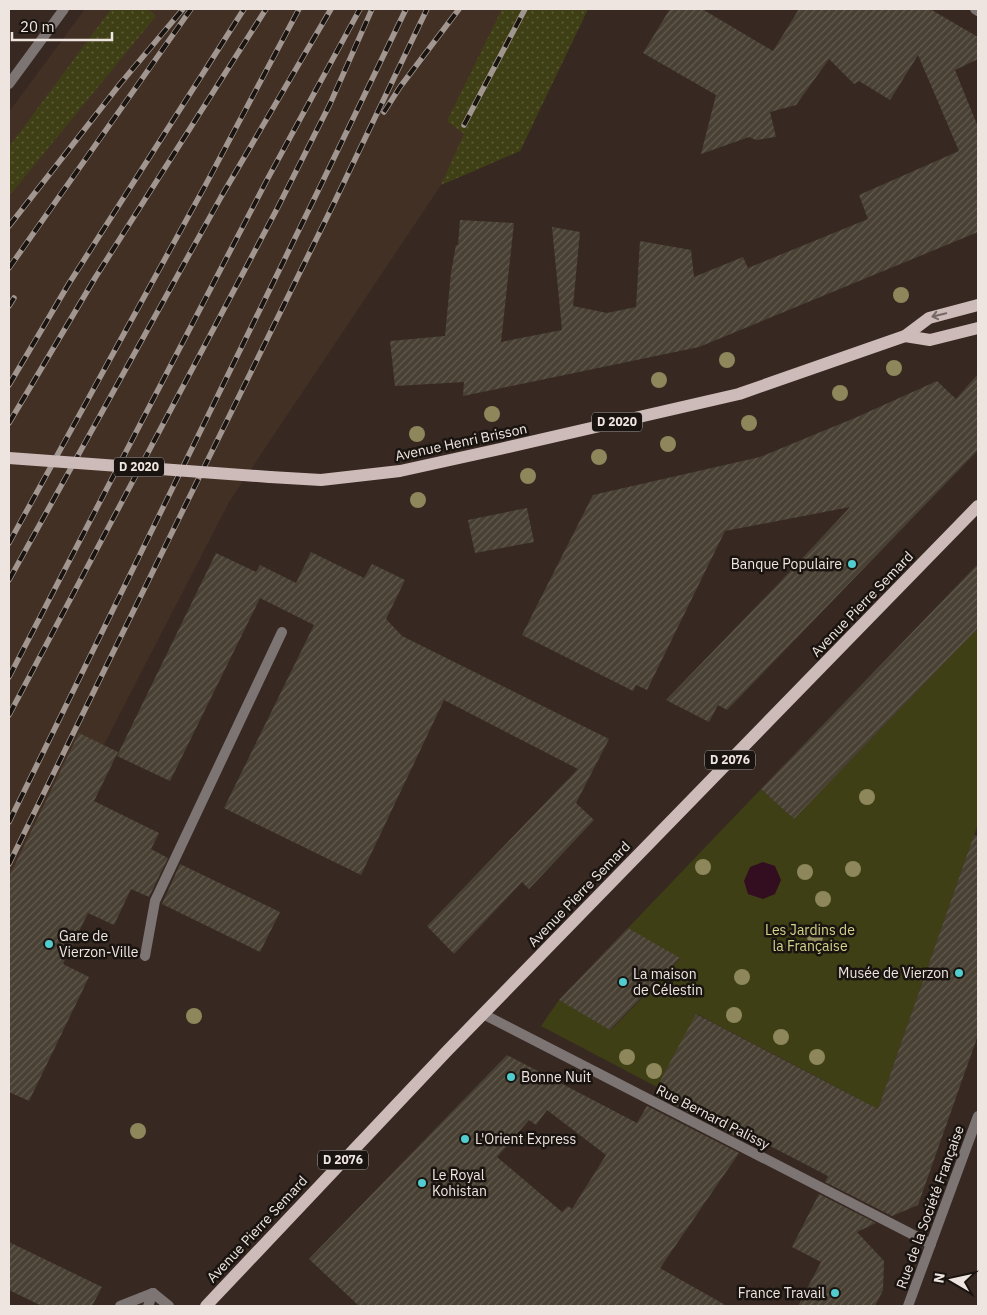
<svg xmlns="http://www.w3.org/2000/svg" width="987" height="1315" font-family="'IBM Plex Sans',sans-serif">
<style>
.built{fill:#433025}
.grass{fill:url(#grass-dots)}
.green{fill:#3f3f15}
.water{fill:#330e21}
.building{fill:url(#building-hatch);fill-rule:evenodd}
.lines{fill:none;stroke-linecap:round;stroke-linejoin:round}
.service{stroke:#7d7474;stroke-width:10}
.minor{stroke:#7d7474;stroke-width:10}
.primary{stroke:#cdbbba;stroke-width:12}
.rail-casing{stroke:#a19690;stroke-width:5.5}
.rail{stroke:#1a1410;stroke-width:4;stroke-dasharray:11;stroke-linecap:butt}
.primary-bridge{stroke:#cdbbba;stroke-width:12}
.tree{fill:#8d875b}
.oneway{stroke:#746865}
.poi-dot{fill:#52cdcf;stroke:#1a1410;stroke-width:2}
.labels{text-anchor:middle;stroke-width:5;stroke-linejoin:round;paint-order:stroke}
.shield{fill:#1a1410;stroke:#aea6a2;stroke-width:1}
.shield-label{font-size:12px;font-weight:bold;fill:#eee5e0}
.street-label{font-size:14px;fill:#eee5e0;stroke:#1a1410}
.poi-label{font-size:14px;fill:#eee5e0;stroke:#1a1410;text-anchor:start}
.park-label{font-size:14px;fill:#d3d48a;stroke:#1a1410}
</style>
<defs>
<pattern id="grass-dots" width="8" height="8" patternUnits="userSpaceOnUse" patternTransform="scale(1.25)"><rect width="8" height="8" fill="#3f3f15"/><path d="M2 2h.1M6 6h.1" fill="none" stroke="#5b5b37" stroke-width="1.8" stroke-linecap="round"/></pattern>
<pattern id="building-hatch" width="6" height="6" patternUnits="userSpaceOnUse" patternTransform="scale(1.25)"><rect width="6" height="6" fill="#484033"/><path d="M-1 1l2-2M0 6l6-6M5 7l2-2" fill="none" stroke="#635b50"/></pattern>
</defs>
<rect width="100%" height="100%" fill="#372922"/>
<path class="built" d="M85,9h503l-68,142 -79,34 -212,317 -220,427v-817z"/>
<g class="grass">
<path d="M111,9h36l9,7 -147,180v-49z"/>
<path d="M502,9h86l-68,142 -79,34 23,-51 -17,-13z"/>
</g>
<path class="green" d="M978,628v196l-100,285 -181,-95 -40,73 -116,-61 18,-26 52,30 69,-71 -52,-31 133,-139 33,30z"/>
<path class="water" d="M763,862l12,4 6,14 -6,14 -12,5 -15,-5 -4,-13 6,-14z"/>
<g class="building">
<path d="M670,9h32l71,42 26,-42h131l48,28v22l-23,11 23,57v105l-279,115 -236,49 1,-14 -69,4 -5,-45 55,-5 6,-63 5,-28h2l2,-25 54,3 -13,119 61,-12 -10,-103 28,5 -7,74 34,7 29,-6 4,-66 51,9 3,27 49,-20 5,11 120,-49 -9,-24 100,-44 -41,-96 -28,45 -31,-19 -5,3 -25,-25 -33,46 -26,7 6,25 -20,3 -7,-3 -48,17 15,-59 -73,-42z"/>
<path d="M978,374v76l-251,260 -9,-5 -9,17 -43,-22 116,-120 68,-73 -125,24 -78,159 -11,-5 -3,6 -111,-56 71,-140 167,-38 97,-40 80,-36 19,18z"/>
<path d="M527,508l7,34 -59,11 -7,-33z"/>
<path d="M311,552l53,26 8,-14 33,16 -19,39 16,17 207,103 -33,64 18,17 -65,69 -7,-7 -68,72 -27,-28 151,-157 -134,-69 -83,175 -137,-67 90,-183 -54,-27 -90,183 -53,-25 99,-203 40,19 4,-7 36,18z"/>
<path d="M978,564v64l-184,191 -33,-30z"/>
<path d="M79,733l39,19 -24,49 65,32 -8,16 17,9 -19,39 -18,-8 -17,36 -26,-12 -25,51 26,13 -60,124 -20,-9v-215z"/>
<path d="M974,835l4,1v199l-60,170 -26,11 -67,-34 3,-6 -77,-40 -4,6 -94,-48 43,-80 182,95z"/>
<path d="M180,864l100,48 -20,40 -98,-48z"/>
<path d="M628,928l52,30 -70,72 -51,-30z"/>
<path d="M507,1055l130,68 10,-17 92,47 -79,115 67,38h-368l-50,-47zM547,1110l59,45 -34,54 -4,-3 -6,6 -65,-55 32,-37 7,5z"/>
<path d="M819,1194l57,29 -19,9 27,29 -1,29 -8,16h-77l23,-44 -29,-15z"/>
<path d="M9,1242l93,45 -10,19h-50l-33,-16z"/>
</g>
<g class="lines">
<g class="service">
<path d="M145,956l10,-55 127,-269"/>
<path d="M153,1293l16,13"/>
<path d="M120,1306l33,-13"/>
<path d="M148,1306l5,-13"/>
</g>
<g class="minor">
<path d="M975,9l3,2"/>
<path d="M9,84l55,-75"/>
<path d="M483,1014l448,230"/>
<path d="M908,1306l70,-190"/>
</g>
<g class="primary">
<path d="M905,336l25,4 48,-12"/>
<path d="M270,477l51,3 79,-9 100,-22 239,-55 166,-58 24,-18 49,-13"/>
<path d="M206,1306l242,-256 530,-544"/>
</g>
<g class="rail-casing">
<g id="rail">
<path d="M384,112l16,-25 59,-78"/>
<path d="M464,125l61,-116"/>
<path d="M9,226l111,-142 63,-75"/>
<path d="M9,268l182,-259"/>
<path d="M9,306l5,-8"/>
<path d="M9,385l59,-100 176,-276"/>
<path d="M9,423l86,-145 171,-269"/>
<path d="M9,543l196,-357 94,-177"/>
<path d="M9,580l212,-383 110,-188"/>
<path d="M9,677l259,-499 92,-169"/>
<path d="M9,715l269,-508 52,-103 42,-95"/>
<path d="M9,822l308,-629 89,-184"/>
<path d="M9,864l326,-663 92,-192"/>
</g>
</g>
<use href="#rail" class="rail"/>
<path class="primary-bridge" d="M9,458l261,19"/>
</g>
<g class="tree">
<circle cx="901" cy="295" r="8"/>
<circle cx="727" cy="360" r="8"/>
<circle cx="894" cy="368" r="8"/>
<circle cx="659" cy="380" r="8"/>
<circle cx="840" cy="393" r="8"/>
<circle cx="492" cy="414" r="8"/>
<circle cx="749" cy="423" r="8"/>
<circle cx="417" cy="434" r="8"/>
<circle cx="668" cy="444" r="8"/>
<circle cx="599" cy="457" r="8"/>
<circle cx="528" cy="476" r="8"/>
<circle cx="418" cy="500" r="8"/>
<circle cx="867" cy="797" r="8"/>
<circle cx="703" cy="867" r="8"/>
<circle cx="853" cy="869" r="8"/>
<circle cx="805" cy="872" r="8"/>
<circle cx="823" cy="899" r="8"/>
<circle cx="815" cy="937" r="8"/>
<circle cx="742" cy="977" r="8"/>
<circle cx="734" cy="1015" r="8"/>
<circle cx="194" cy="1016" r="8"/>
<circle cx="781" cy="1037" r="8"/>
<circle cx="627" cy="1057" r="8"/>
<circle cx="817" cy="1057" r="8"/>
<circle cx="654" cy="1071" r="8"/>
<circle cx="138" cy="1131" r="8"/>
</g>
<defs><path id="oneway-shaft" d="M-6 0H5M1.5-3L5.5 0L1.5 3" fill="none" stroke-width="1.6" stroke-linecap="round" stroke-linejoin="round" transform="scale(1.25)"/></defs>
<use class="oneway" href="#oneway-shaft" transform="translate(939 315) rotate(166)"/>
<g class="poi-dot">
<circle cx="852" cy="564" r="5"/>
<circle cx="49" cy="944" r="5"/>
<circle cx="959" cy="973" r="5"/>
<circle cx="623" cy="982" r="5"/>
<circle cx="511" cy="1077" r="5"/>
<circle cx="465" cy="1139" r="5"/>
<circle cx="422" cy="1183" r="5"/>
<circle cx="835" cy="1293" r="5"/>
</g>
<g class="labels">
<g class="shield">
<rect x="592" y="412.5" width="50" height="19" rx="4"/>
<rect x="114" y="457.5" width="50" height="19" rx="4"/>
<rect x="705" y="750.5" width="50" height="19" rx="4"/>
<rect x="318" y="1150.5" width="50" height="19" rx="4"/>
</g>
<g class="shield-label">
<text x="617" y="426">D 2020</text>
<text x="139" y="471">D 2020</text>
<text x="730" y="764">D 2076</text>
<text x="343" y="1164">D 2076</text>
</g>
<g class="street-label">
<text transform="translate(461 442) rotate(-12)" y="5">Avenue Henri Brisson</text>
<text transform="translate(862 604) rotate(-46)" y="5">Avenue Pierre Semard</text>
<text transform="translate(579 894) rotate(-46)" y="5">Avenue Pierre Semard</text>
<text transform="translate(713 1117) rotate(27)" y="5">Rue Bernard Palissy</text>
<text transform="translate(930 1207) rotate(-70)" y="5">Rue de la Société Française</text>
<text transform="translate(257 1229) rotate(-47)" y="5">Avenue Pierre Semard</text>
</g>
<g class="poi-label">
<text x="842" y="569" text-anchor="end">Banque Populaire</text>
<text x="59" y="941">Gare de<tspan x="59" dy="16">Vierzon-Ville</tspan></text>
<text x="949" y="978" text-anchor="end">Musée de Vierzon</text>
<text x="633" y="979">La maison<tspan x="633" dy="16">de Célestin</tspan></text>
<text x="521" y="1082">Bonne Nuit</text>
<text x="475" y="1144">L'Orient Express</text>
<text x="432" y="1180">Le Royal<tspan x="432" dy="16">Kohistan</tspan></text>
<text x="825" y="1298" text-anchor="end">France Travail</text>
</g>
<g class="park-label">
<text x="810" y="935">Les Jardins de<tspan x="810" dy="16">la Française</tspan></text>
</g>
</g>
<rect width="987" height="1315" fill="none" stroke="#eee5e0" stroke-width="20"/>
<g transform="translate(952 1280) rotate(279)" stroke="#1a1410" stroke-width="4" paint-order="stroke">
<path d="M0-4L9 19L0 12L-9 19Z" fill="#eee5e0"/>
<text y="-8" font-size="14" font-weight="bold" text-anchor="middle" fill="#eee5e0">N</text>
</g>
<path d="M12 32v8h100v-8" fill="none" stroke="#eee5e0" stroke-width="2.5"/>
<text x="20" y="32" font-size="15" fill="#eee5e0" stroke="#1a1410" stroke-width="4" paint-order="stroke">20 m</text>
</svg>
